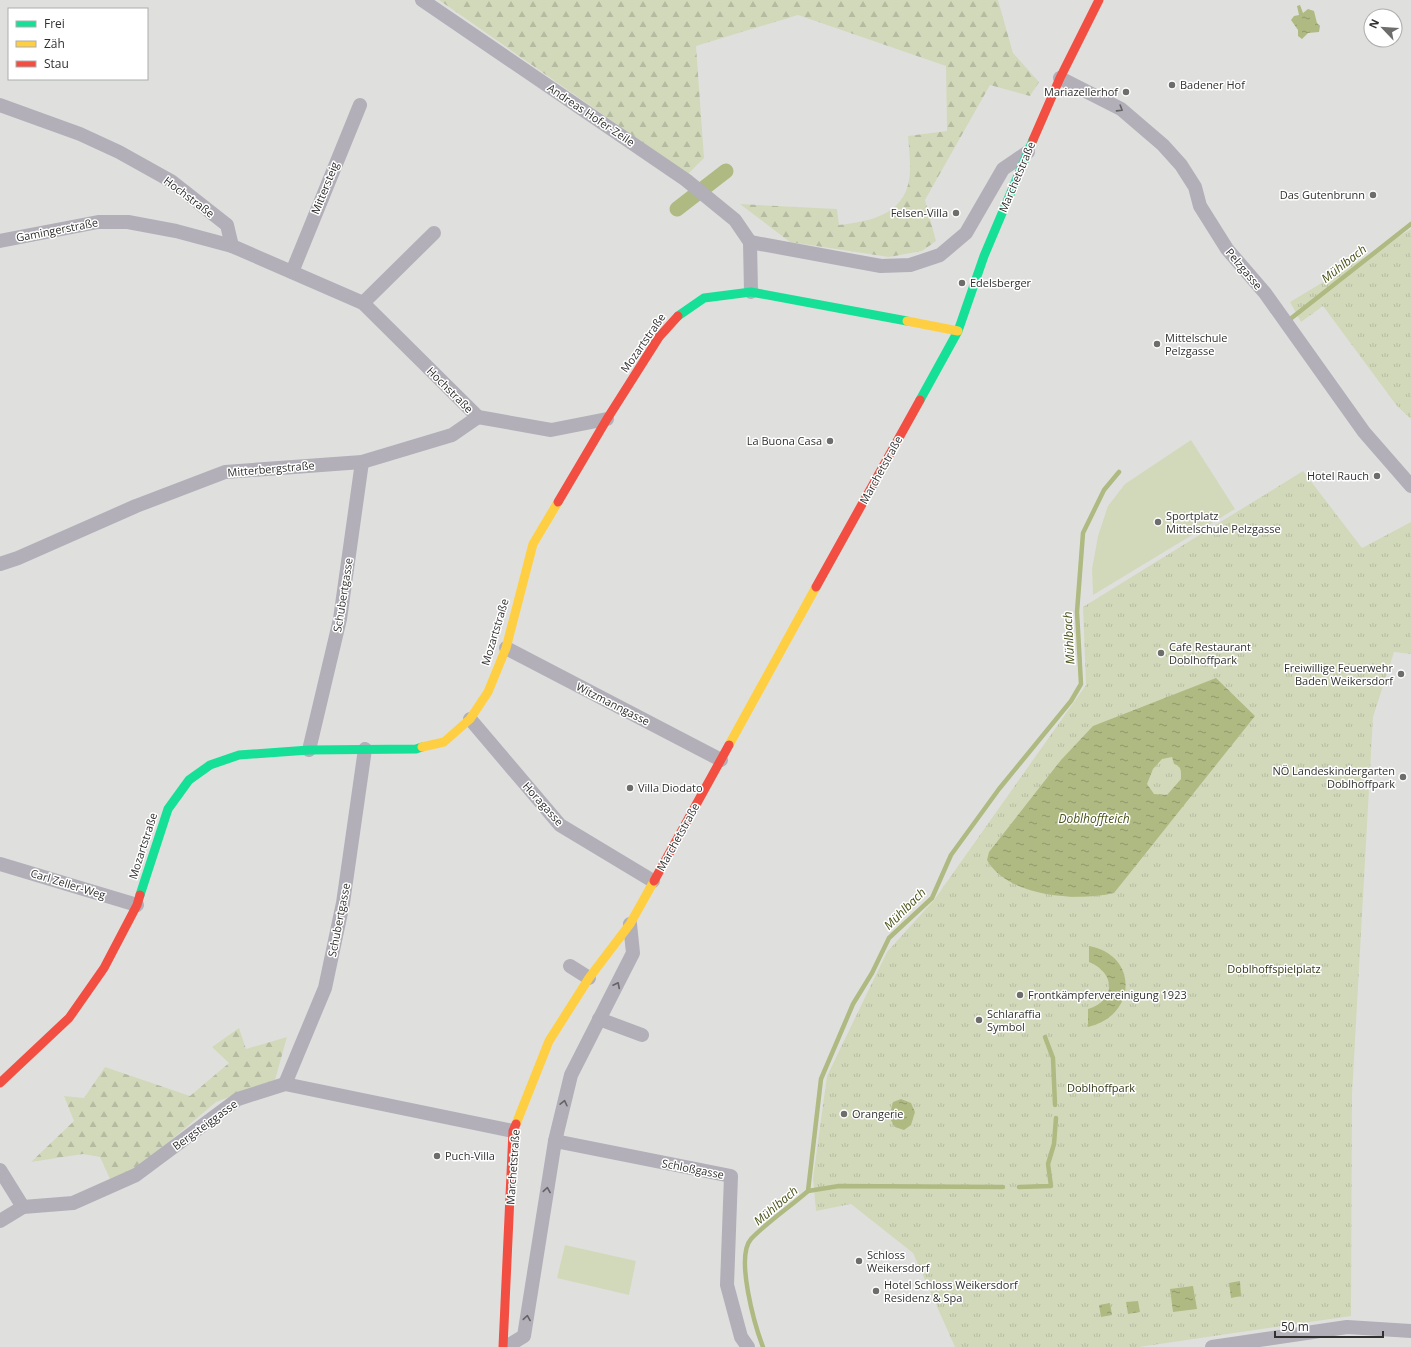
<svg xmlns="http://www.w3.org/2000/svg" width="1411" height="1347" font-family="'Open Sans',sans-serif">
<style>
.green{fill:#d2d9ba}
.forest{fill:url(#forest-firs)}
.park{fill:url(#park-tufts)}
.water{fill:url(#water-ripples);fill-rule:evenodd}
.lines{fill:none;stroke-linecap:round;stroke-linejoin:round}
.stream{stroke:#aeba81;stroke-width:4.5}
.canal{stroke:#aeba81;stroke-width:15}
.street{stroke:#b2afb8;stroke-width:14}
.fast{stroke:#16e098;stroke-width:9}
.slow{stroke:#ffcf43;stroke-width:9}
.jam{stroke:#f24e42;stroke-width:9}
.oneway{stroke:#646366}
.poi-dot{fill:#6d6e6c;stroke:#fff;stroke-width:1.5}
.labels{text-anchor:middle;stroke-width:3;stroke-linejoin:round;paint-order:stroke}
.poi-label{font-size:11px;fill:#30312f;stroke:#fff;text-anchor:start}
.street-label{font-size:11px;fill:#30312f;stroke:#fff}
.park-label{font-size:11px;fill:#303714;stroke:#fff}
.water-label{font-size:12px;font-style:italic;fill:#4a541a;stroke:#fff}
</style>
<defs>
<pattern id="forest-firs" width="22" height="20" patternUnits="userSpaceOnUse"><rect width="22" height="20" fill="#d2d9ba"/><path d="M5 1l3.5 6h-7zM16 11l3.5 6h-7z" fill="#b5bba0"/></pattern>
<pattern id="park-tufts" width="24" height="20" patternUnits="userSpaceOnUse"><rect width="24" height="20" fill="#d2d9ba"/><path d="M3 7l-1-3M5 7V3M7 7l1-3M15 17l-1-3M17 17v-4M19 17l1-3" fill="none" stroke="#b5bba0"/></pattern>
<pattern id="water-ripples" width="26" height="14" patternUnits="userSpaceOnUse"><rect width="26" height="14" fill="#aeba81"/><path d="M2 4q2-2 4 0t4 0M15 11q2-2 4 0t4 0" fill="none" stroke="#8e986a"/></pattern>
</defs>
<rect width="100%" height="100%" fill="#dfe0dd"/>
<g class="green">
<path d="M1191,440l44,69 -142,86 -1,-26 6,-33 10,-30 17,-22z"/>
<path d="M565,1245l71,16 -7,34 -72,-17z"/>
</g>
<g class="forest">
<path d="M439,0h559l15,53 26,29 -9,14 -40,-11 -65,115 11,41 -14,10 -33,6 -99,-15 -50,-38 97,5 2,16c35,-4 70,-12 71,-55 0,-12 -1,-23 -2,-34l39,-5 -1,-65 -148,-51 -102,31 8,112 -16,16z"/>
<path d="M239,1028l7,21 41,-12 -12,43 -59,22 -78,66 -28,11 -10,-22 -17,-3 -52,8 43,-41 -10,-25 20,2 21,-31 85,29 39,-33 -17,-16z"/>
</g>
<g class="park">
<path d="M1411,229v190l-14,-13 -74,-100 -22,16 -11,-20z"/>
<path d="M1303,471l59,77 49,-26v132l-17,-2 -21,65 -21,378 -1,221 -212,31h-184l-42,-94 -62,-49 -35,7 -3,-33 14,-102 60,-124 47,-52 152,-215 -3,-78z"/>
</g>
<g class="water">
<path d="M1300,5l3,8 5,-4 6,2 3,12 3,3 -1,6 -11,1 -6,6 -4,-3v-6l-7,-10 3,-4 5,-1 -2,-9z"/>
<path d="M1216,678l39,38 -141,177c-37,9 -106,4 -127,-33l2,-8 72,-92 32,-34zM1172,757l2,7c8,2 7,8 7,15l-14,16 -13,-1 -7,-10 6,-15 9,-10z"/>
<path d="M1089,946c50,9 48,70 -1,81v-18c28,-8 28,-36 1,-47z"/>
<path d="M901,1099l10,4 4,9 -4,13 -7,5 -9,-3 -6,-10 4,-15z"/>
<path d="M1240,1281l1,15 -10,2 -2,-15z"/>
<path d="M1193,1286l4,23 -24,3 -3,-23z"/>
<path d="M1138,1301l2,11 -12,2 -2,-12z"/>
<path d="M1110,1303l2,12 -11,2 -2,-12z"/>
</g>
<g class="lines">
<g class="stream">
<path d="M1289,320l122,-96"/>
<path d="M1045,1037l8,21 2,47"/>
<path d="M1019,1187l32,-1 -3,-22 6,-20 2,-26"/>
<path d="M808,1191l31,-5 164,1"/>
<path d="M763,1347c-8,-21 -28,-90 -12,-108 15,-16 40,-33 57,-48l13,-112 32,-75 19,-31 17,-35 43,-40 19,-43 48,-66 72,-88 10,-17 -4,-72 6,-79 21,-43 15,-18"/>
</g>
<path class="canal" d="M677,209l49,-38"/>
<g class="street">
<path d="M422,0l264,180 49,40 15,22 1,50"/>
<path d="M1060,78l61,31 42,36 18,20 14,22 5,19 27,43 38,44 99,139 47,54"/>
<path d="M0,105l80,29 39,18 52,29 56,44 5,21"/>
<path d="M0,241l98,-19h30l48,9 56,15 131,57 115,114 73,13 56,-11"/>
<path d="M750,242l131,24 29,-1 30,-10 26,-22 37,-64 25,-17"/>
<path d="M292,272l68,-167"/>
<path d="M363,303l71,-70"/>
<path d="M0,564l18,-6 118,-52 89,-34 137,-10 90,-27 26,-18"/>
<path d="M506,648l215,112"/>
<path d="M470,719l90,106 93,56"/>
<path d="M309,750l31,-131 22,-157"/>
<path d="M0,864l137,41"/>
<path d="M570,966l19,12"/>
<path d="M599,1019l43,16"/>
<path d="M285,1084l40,-96 18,-85 22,-154"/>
<path d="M555,1141l176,35 -4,109 14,52 7,10"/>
<path d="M0,1170l23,37"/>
<path d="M0,1221l23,-14 50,-4 63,-28 102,-76 47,-15 228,47"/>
<path d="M506,1347l18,-11 31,-195 16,-66 62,-122 -3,-29"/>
<path d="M1212,1347l135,-20 64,4"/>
</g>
<g class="fast">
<path d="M678,316l26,-18 47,-6 156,29"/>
<path d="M920,400l38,-69 26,-75 49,-116"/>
<path d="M140,895l28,-86 21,-29 21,-15 29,-10 70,-5 107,-1 6,-2"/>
</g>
<g class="slow">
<path d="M907,321l51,10"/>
<path d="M729,745l87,-158"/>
<path d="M422,747l22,-5 26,-23 18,-27 18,-44 27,-104 25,-42"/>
<path d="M516,1124l33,-83 40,-63 41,-54 24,-43"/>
</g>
<g class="jam">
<path d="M1033,140l27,-62 39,-78"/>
<path d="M558,502l49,-83 52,-82 19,-21"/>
<path d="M816,587l104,-187"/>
<path d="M654,881l75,-136"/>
<path d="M0,1083l69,-65 35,-50 33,-63 3,-10"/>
<path d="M503,1347l10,-216 3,-7"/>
</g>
</g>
<defs><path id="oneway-chevron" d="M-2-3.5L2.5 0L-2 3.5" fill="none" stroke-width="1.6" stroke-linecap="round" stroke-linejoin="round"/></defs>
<g class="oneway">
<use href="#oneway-chevron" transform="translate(1120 109) rotate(32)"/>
<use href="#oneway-chevron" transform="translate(617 985) rotate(-63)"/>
<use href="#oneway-chevron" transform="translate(564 1103) rotate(-77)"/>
<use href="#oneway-chevron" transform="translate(547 1190) rotate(-81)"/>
<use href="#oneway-chevron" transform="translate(527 1318) rotate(-81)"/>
</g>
<g class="poi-dot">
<circle cx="1172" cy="85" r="4"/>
<circle cx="1126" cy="92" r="4"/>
<circle cx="1373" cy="195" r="4"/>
<circle cx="956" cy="213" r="4"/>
<circle cx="962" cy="283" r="4"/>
<circle cx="1157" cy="344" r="4"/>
<circle cx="830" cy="441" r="4"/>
<circle cx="1377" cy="476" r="4"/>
<circle cx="1158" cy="522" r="4"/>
<circle cx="1161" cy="653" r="4"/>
<circle cx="1401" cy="674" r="4"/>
<circle cx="1403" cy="777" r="4"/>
<circle cx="630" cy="788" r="4"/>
<circle cx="1020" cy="995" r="4"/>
<circle cx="979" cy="1020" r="4"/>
<circle cx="844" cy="1114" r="4"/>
<circle cx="437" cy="1156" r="4"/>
<circle cx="859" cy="1261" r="4"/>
<circle cx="876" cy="1291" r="4"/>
</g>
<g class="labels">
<g class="poi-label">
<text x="1180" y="89">Badener Hof</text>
<text x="1118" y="96" text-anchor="end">Mariazellerhof</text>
<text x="1365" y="199" text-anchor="end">Das Gutenbrunn</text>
<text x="948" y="217" text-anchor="end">Felsen-Villa</text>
<text x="970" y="287">Edelsberger</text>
<text x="1165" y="342">Mittelschule<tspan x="1165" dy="13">Pelzgasse</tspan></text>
<text x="822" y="445" text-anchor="end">La Buona Casa</text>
<text x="1369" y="480" text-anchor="end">Hotel Rauch</text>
<text x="1166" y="520">Sportplatz<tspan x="1166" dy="13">Mittelschule Pelzgasse</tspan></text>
<text x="1169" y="651">Cafe Restaurant<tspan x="1169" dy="13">Doblhoffpark</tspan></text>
<text x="1393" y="672" text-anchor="end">Freiwillige Feuerwehr<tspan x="1393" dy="13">Baden Weikersdorf</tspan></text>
<text x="1395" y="775" text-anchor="end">NÖ Landeskindergarten<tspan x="1395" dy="13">Doblhoffpark</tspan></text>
<text x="638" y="792">Villa Diodato</text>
<text x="1028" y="999">Frontkämpfervereinigung 1923</text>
<text x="987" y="1018">Schlaraffia<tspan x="987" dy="13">Symbol</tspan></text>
<text x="852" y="1118">Orangerie</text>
<text x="445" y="1160">Puch-Villa</text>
<text x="867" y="1259">Schloss<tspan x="867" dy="13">Weikersdorf</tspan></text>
<text x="884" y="1289">Hotel Schloss Weikersdorf<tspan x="884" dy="13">Residenz &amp; Spa</tspan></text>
</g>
<g class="street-label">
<text transform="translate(591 115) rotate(34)" y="4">Andreas Hofer-Zeile</text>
<text transform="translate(1017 177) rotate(-67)" y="4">Marchetstraße</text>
<text transform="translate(325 188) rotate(-68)" y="4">Mittersteig</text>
<text transform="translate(189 197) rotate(37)" y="4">Hochstraße</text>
<text transform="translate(57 230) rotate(-11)" y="4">Gamingerstraße</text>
<text transform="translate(1244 269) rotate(50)" y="4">Pelzgasse</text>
<text transform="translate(643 343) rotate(-55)" y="4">Mozartstraße</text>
<text transform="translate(450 390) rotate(45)" y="4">Hochstraße</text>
<text transform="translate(271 469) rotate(-5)" y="4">Mitterbergstraße</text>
<text transform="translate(881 470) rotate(-61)" y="4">Marchetstraße</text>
<text transform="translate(343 595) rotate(-81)" y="4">Schubertgasse</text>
<text transform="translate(495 632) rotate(-73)" y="4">Mozartstraße</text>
<text transform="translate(613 704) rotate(27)" y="4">Witzmanngasse</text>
<text transform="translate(543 804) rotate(48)" y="4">Horagasse</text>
<text transform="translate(678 837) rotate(-61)" y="4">Marchetstraße</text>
<text transform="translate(143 846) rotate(-72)" y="4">Mozartstraße</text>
<text transform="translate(68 884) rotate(17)" y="4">Carl Zeller-Weg</text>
<text transform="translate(339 920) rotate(-79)" y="4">Schubertgasse</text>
<text transform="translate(205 1125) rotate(-36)" y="4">Bergsteiggasse</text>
<text transform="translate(513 1167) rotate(-86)" y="4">Marchetstraße</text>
<text transform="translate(693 1169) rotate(11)" y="4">Schloßgasse</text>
</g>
<g class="park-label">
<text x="1274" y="973">Doblhoffspielplatz</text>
<text x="1101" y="1092">Doblhoffpark</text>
</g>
<g class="water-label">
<text transform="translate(1344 264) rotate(-38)" y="4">Mühlbach</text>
<text transform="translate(1069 638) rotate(-93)" y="4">Mühlbach</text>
<text x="1094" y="823">Doblhoffteich</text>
<text transform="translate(905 909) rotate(-45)" y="4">Mühlbach</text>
<text transform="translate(776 1206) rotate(-40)" y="4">Mühlbach</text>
</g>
</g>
<rect x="8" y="8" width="140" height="72" fill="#ffffff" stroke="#acadac"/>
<rect x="16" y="21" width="20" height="6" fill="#16e098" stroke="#acadac"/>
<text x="44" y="28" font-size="12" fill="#30312f">Frei</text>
<rect x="16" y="41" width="20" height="6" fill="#ffcf43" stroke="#acadac"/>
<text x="44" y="48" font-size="12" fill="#30312f">Zäh</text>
<rect x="16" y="61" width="20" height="6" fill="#f24e42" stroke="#acadac"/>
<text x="44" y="68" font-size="12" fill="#30312f">Stau</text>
<g transform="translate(1383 28) rotate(295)"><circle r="19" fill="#ffffff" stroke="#acadac"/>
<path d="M0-3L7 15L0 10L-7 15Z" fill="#6d6e6c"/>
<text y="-6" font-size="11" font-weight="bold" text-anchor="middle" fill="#30312f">N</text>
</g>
<path d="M1275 1331v6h108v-6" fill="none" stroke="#30312f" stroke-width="2"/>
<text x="1281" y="1331" font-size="12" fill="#30312f" stroke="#ffffff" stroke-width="3" paint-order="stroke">50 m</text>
</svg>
